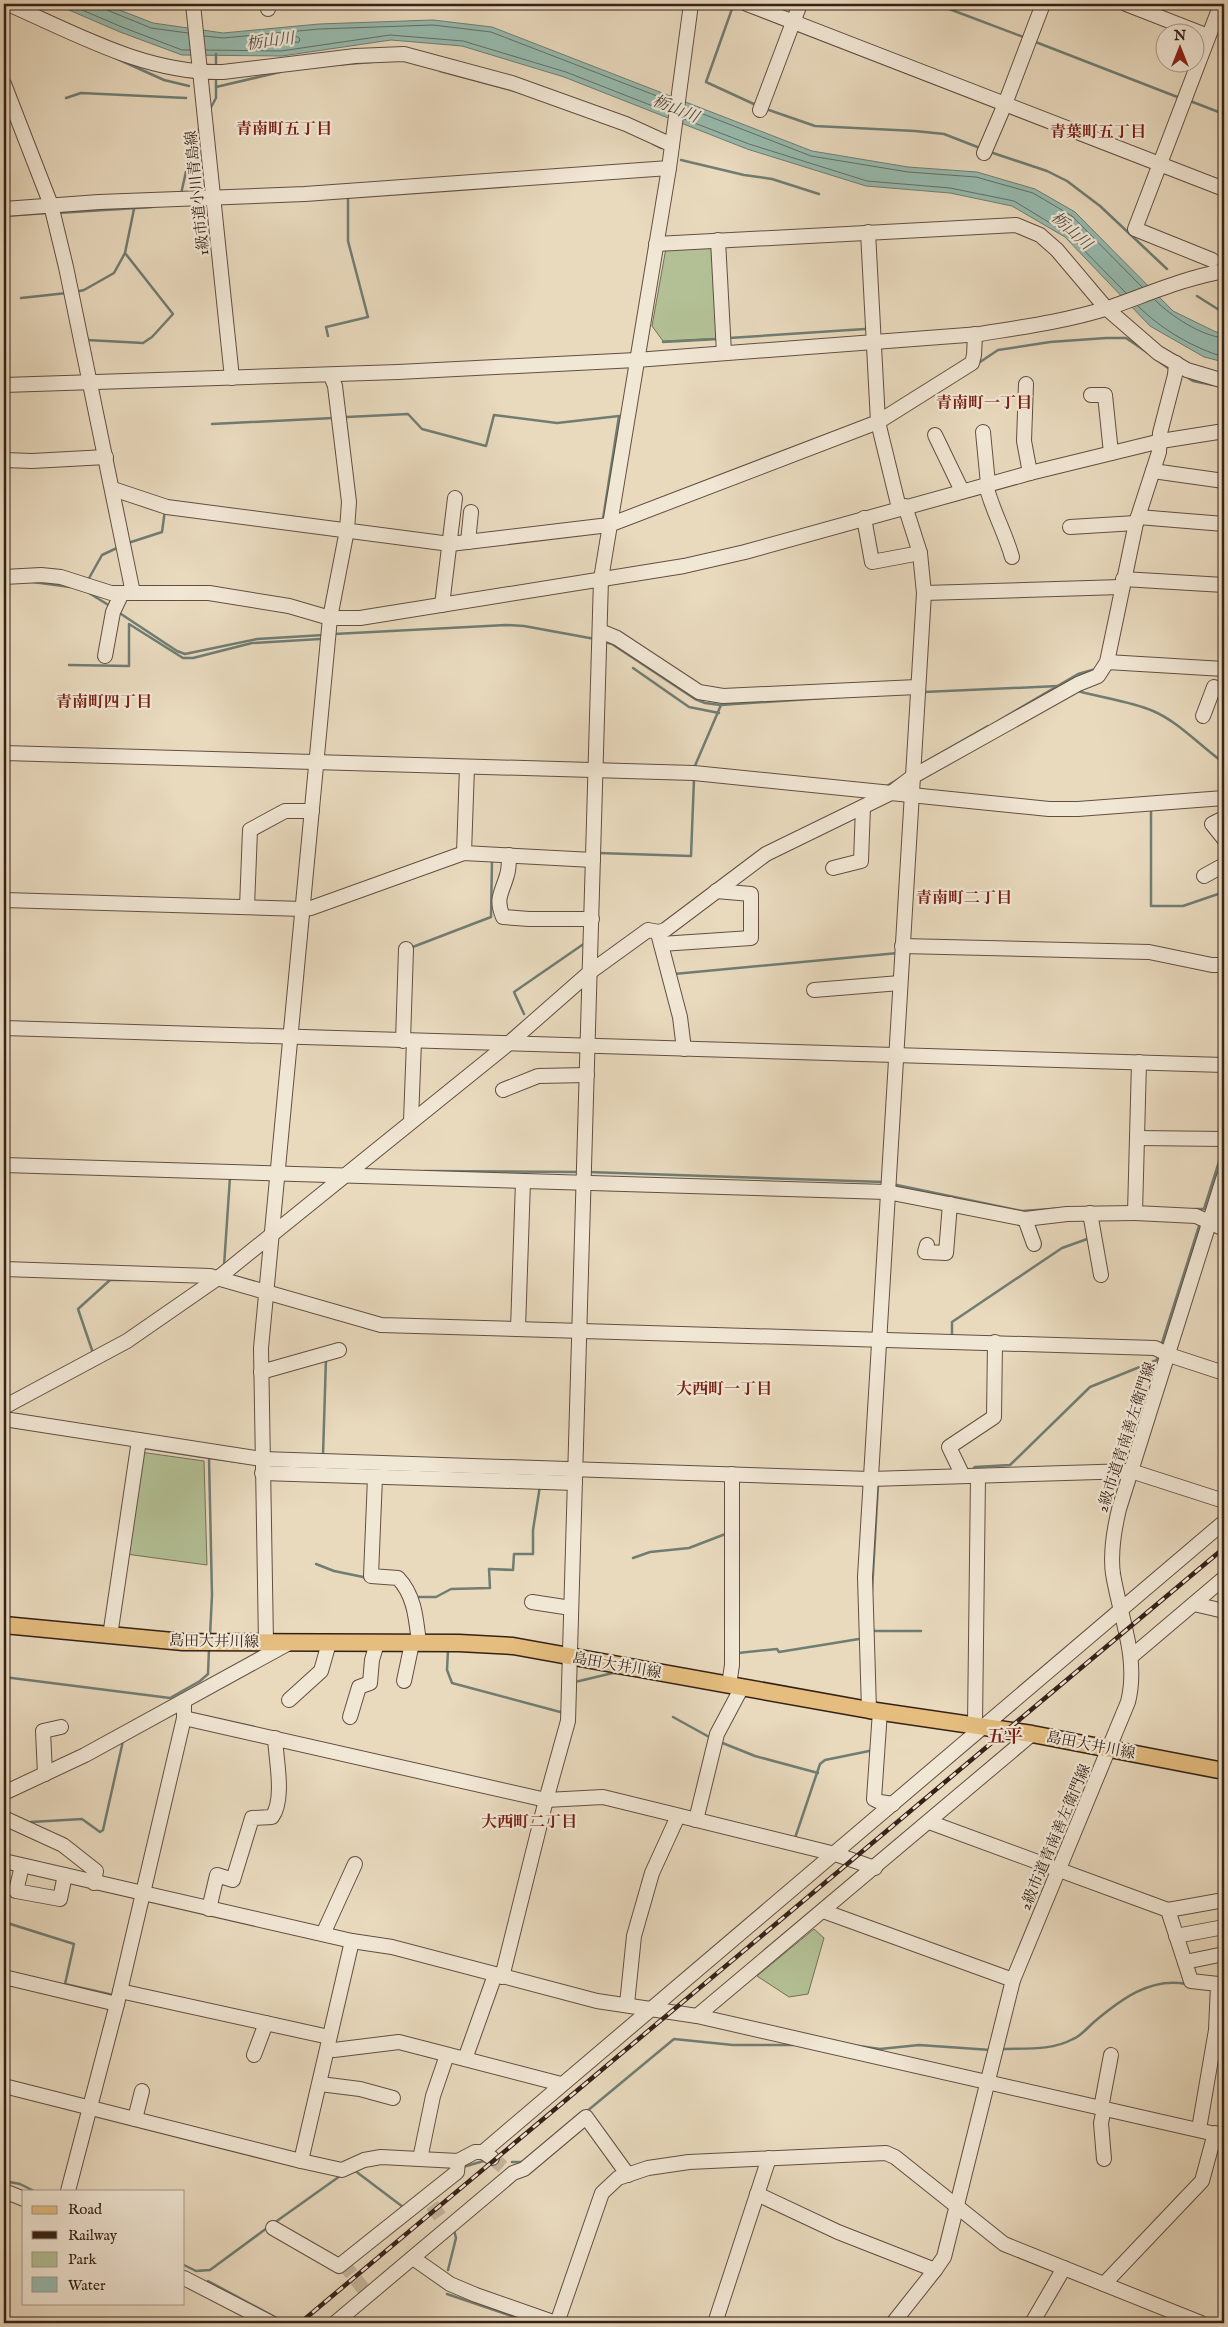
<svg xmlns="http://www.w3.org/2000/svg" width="1228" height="2327" font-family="'IM FELL English','Noto Serif JP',serif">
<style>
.green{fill:#b3c095;stroke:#747057}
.water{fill:#97bbaf;stroke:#707d73}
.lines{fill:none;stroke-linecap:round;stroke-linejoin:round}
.shore{stroke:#666e64;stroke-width:1}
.stream{stroke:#707d73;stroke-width:2.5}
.minor-tunnel{stroke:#c5b59d;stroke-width:14;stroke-dasharray:14 7;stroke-linecap:butt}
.minor-casing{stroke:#634f42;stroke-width:16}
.major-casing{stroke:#362119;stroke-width:19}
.minor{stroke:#f1e7d5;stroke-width:14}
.major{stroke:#e4bd7f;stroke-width:16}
.rail-casing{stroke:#362119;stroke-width:4.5}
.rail{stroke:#f1e7d5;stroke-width:2.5;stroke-dasharray:8;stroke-linecap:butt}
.labels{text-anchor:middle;stroke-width:4.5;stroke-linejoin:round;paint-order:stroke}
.street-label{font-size:15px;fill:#362119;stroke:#f1e7d5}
.water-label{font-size:16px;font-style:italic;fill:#534f46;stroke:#f1e7d5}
.neighbourhood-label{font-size:16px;font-weight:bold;fill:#7a1f14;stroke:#f1e7d5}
.quarter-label{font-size:18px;font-weight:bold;fill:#7a1f14;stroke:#f1e7d5}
</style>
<rect width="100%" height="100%" fill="#e9dabe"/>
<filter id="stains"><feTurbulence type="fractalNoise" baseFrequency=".004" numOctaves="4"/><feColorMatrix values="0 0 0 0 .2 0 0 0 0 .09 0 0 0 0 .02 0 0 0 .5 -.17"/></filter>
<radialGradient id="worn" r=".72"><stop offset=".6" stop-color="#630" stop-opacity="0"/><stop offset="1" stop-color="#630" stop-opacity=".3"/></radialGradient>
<g class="green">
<path d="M717,245l4,93 -58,3 -11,-15 14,-78z"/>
<path d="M140,1452l64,9 3,104 -81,-11z"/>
<path d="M814,1929l10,9 -16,56 -19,3 -32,-21z"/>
</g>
<path class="water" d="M55,4h49l49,19 70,10 96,-9 114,-4 59,7 320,124 96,16 69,5 58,17 40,23 98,99 43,21 8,1v29l-20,-5 -54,-31 -85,-89 -53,-31 -62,-13 -84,-7 -119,-37 -183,-72 -102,-31 -71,-6 -109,16 -100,-1 -62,-23z"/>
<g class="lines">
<g class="shore">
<path d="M68,4l54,23 60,23h8"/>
<path d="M104,4l3,6 44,18 37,5"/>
<path d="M204,36l19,2 96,-9 114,-4 58,7 179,69"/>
<path d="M298,37l2,2 -1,3 -18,2 -9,-2 2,-3z"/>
<path d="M206,50l75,1 109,-16 73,6 103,31 102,40"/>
<path d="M685,107l126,49 97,16 68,5 57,16 39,23 70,71"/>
<path d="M684,119l65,25 118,37 83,7 64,13 54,33 58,59"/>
<path d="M1155,300c16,16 46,36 69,38"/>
<path d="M1138,306c23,23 55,42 86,51"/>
</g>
<g class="stream">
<path d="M936,4l90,34"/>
<path d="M733,6l-27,76 50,23"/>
<path d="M1033,41l147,57"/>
<path d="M113,57l51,23 25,6"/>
<path d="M335,65l37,-3"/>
<path d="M216,68v-14"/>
<path d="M440,71l75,20"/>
<path d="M216,87l64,-15"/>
<path d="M66,98l15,-5 105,5"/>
<path d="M1190,101l34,13"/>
<path d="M210,109l6,-11v-22"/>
<path d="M766,109l49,17 100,5 29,3 36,14"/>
<path d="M653,144l8,4"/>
<path d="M990,152l57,19 20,10 33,25 67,63"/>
<path d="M681,160l63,15 28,4 47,15"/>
<path d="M181,194l12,-54 7,-13"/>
<path d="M58,213l94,-6"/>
<path d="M4,216l43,-3"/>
<path d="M75,292l9,-2 30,-17 11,-20 9,-44"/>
<path d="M1197,296l27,17"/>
<path d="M21,298l46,-5"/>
<path d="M328,336l-2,-9 42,-10 -20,-76v-44"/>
<path d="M729,338l136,-9"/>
<path d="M87,340l56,3 9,-6 21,-23 -48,-61"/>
<path d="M663,342l56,-3"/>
<path d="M1157,360l14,10"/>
<path d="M977,364l21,-14 52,-8 56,-4h20l25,17"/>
<path d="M1185,376l8,5 20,4"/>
<path d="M347,417l61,-3 14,15 64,17 8,-31 63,8 62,-7 -16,103"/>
<path d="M212,424l121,-6"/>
<path d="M128,543l34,-11 3,-22"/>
<path d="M88,580l14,-25 17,-8"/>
<path d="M33,582l37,5"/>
<path d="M89,593l21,13"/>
<path d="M118,612l59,39 8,3 72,-15 67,-4"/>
<path d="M334,634l172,-9 18,1 71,13"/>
<path d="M605,642l7,2 83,55 10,4 16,2 118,-8"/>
<path d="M69,665l60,1v-42l54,34h10l59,-15 68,-4"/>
<path d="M633,668l56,39 30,6"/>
<path d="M1219,684l5,2"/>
<path d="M1078,691c24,7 51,10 75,20 26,11 47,35 71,52"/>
<path d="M924,692l134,-6"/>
<path d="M993,724l85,-50 18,-5"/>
<path d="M925,762l63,-36"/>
<path d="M694,768l27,-63"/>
<path d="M885,787l17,-10"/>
<path d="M1151,810v96h32l41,-14"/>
<path d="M598,853l93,3 3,-77"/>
<path d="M410,948l81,-31 1,-57"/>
<path d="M674,974l224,-21"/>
<path d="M524,1014l-10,-22 71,-49"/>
<path d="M425,1171l155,1"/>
<path d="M588,1172l296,10"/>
<path d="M892,1184l130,27 44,-3"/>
<path d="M1194,1209h10l20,-63"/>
<path d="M224,1266l6,-89"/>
<path d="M952,1335v-13l110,-74 28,-10"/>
<path d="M1161,1346l39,-123"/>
<path d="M93,1353l-15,-44 32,-29h19"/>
<path d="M144,1448l65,10"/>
<path d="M323,1455l3,-97"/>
<path d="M972,1470l3,-3 35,-2 80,-78 67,-27 2,-6"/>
<path d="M633,1558l17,-6 39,-4 39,-15"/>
<path d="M316,1564l18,7 34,7"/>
<path d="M872,1591l6,-106"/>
<path d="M416,1597h20l15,-8 39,-1 -1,-19 24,1 1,-16h19v-24l7,-44"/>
<path d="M873,1629v2h48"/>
<path d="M210,1636l2,-41 -3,-137 37,5"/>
<path d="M448,1650l-1,20 5,13 112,30"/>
<path d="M738,1653l39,-4 2,3 80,-13"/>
<path d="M4,1677l166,21 30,-17 8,-7 1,-25"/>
<path d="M575,1684v-2l38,-9 23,3"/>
<path d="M673,1717l38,21"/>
<path d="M720,1742l35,14 63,17"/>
<path d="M31,1822l51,-3 18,13 3,-2 20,-89"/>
<path d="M795,1838l25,-74 5,-4 49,-10"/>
<path d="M4,1922l70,22 -9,40 48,11"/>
<path d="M859,2046l21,3 39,-4 72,5"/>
<path d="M1001,2049c24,-1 50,2 72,-10 8,-3 14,-11 21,-17 26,-22 56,-45 92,-38"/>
<path d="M586,2112l88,-73 59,6h61"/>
<path d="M512,2162h12"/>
<path d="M463,2167l24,-7"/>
<path d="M354,2170l49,37"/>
<path d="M4,2181l16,3 14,7"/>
<path d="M274,2223l66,-47"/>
<path d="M184,2265l12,6 14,-1 57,-42"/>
<path d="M448,2270l8,-32 -2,-8"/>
<path d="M208,2281l78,42"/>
<path d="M447,2294l85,29"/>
</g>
<g class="minor-tunnel">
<path d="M492,2158l11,9"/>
<path d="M432,2205l11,16"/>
<path d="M343,2263l26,33"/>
</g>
<g class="minor-casing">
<g id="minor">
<path d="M8,4c69,30 138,70 215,68l132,-16 49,-2 108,29 114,41 46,21"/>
<path d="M193,4l39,374"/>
<path d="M268,4v5"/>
<path d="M747,4l477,185"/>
<path d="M1126,4l82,32"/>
<path d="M4,84l47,121 15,62 67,326"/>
<path d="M760,110l40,-106"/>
<path d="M984,153l21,-49 38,-100"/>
<path d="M4,209l95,-7 206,-8 364,-26"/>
<path d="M868,232l10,190 21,86"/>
<path d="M718,240l6,113"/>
<path d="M656,244l360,-19 24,10 17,15 49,58 52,45 29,17 37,11"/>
<path d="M1212,260l-77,-31 86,-225"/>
<path d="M1026,384l-2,57 6,32"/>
<path d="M4,385l394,-13 238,-12 344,-26c43,-7 87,-13 128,-26 38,-13 76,-30 116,-37"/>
<path d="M1091,395h14l6,58"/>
<path d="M983,432l5,52"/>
<path d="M935,435l27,56"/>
<path d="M4,460l28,1 74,-4"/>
<path d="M1153,471l71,10"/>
<path d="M986,485c6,25 19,47 26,72"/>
<path d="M113,489l54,18 283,37 159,-19 269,-103 94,-59 2,-8 1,-21"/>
<path d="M1138,517l86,7"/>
<path d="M864,518l8,44 48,-9"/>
<path d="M1070,527l66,-4"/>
<path d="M468,542l3,-30"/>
<path d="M4,577l37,-2 20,2 50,16h98l80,13 41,12h30l324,-52 61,-14 285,-79 131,-32 63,-10"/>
<path d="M1123,579l101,6"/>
<path d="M924,593l197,-6"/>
<path d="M442,605l13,-107"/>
<path d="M600,631l17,7 82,54 24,4 194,-9"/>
<path d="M105,656l8,-44 9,-19"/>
<path d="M1107,662l117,7"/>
<path d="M1203,716l11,-29"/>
<path d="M4,753l690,20 355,36h29l146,-11"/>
<path d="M1224,818l-12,6 12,15"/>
<path d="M464,853l3,-86"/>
<path d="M509,855c0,7 0,14 -2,20 -5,18 -12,23 -4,42l26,2h63"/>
<path d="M833,868l28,-7 2,-54"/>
<path d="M1204,876l20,-11"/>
<path d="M4,900l299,9 8,-1 153,-55 129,7"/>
<path d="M247,907l3,-77 35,-19h27"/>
<path d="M659,937l21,80 4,32"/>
<path d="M661,944l90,-6v-44l-35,-3"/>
<path d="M902,946l247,6 63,13h12"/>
<path d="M814,990l86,-7"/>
<path d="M4,1028l1220,37"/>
<path d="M403,1041l3,-92"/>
<path d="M1139,1062l-4,151 61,3 28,13"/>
<path d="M503,1090l35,-14 49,-1"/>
<path d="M411,1121l3,-80"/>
<path d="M1138,1138l86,1"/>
<path d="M4,1165l883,27 138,27 42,-5 68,-1"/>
<path d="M1090,1213l11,62"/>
<path d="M1025,1219l9,25"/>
<path d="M927,1245l-2,7 21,1 4,-49"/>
<path d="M4,1269l206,7 171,49 774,23 14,7 55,18"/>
<path d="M518,1329l5,-148"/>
<path d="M261,1372l78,-22"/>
<path d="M4,1407l123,-66 91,-63 290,-234 82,-72 58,-42 11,2 6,-2 101,-76 125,-61 21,-16 166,-93 20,-8 9,-14 29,-139 23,-71 1,-19 15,-58 1,-12"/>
<path d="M4,1419l258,40 608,20 261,-8 93,30"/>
<path d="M262,1473l313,10"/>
<path d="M963,1476l-14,-29 45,-30 1,-75"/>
<path d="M375,1477l-4,99 27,2c17,18 18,41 21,65"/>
<path d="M532,1602l39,6"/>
<path d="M1194,1604l30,7"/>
<path d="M110,1636l29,-196"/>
<path d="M266,1642l-5,-294 69,-730 17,-88 2,-28 -14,-116 -4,-10"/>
<path d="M1132,1656l92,-78"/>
<path d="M404,1681l8,-38"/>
<path d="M729,1685l3,-20v-191"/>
<path d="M289,1700l32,-29 8,-28"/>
<path d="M869,1710l-4,-133 59,-984 -4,-40 -15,-47"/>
<path d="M880,1711l-6,88 6,3 13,2"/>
<path d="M350,1717l9,-30 11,-4 2,-23 5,-17"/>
<path d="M184,1718l362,82 57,-3 232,57 40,14"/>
<path d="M975,1725l3,-249"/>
<path d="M45,1774l-2,-43 18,-4"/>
<path d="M4,1793l81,-38 204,-112"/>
<path d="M4,1818l59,27 33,26 -2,12"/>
<path d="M696,1820l21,-86 25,-47"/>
<path d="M929,1822l239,88 23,71 27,3 -2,46 -17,99"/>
<path d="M4,1861l348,80 40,6 205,54 100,15 527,120"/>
<path d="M22,1866l-6,25 44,8 5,-24"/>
<path d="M209,1909l8,-34 16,5 19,-62 20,-1c13,-18 4,-57 3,-79"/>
<path d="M1168,1910l56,-10"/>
<path d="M823,1911l190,69"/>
<path d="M323,1934l32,-70"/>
<path d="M1176,1936l48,-9"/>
<path d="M1185,1962l39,-8"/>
<path d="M4,1977l113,27"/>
<path d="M502,1977l44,-177 22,-79 33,-1142 68,-411 22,-164"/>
<path d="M120,1991l209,46"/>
<path d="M627,2004l7,-68 18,-63 26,-57"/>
<path d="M697,2016l335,-282"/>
<path d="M329,2047l5,3 65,-8 162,42"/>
<path d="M254,2055l12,-32"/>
<path d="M465,2059l30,-84"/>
<path d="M320,2084l40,5 33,9"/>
<path d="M4,2086l297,75 51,-220"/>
<path d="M1101,2108l10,-53"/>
<path d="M1104,2108l-3,15 3,36"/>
<path d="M135,2119l7,-28"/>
<path d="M483,2152l741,-630"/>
<path d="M420,2159l13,-63 14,-41"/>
<path d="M301,2161l41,9 22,-10 17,-3 77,4 17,-9h8l9,6"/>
<path d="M4,2191l20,8"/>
<path d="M68,2191l49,-187 67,-286v-17"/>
<path d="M757,2194l81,38 97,38"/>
<path d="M273,2228l66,38 118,-94 1,-11"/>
<path d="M413,2258l37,26 26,11 80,28"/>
<path d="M184,2278l87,45"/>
<path d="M1104,2284l98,-103 13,-48"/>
<path d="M335,2323l178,-150 11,-4 62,-52 42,58"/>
<path d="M557,2323l45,-130 16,-15 30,-10 41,-6 197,-9 9,4 109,87 197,79"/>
<path d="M715,2323l54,-165"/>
<path d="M893,2323l42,-53 9,-13 69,-277 115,-278c11,-44 -8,-85 -15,-128 -3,-22 1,-44 6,-65l105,-333"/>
<path d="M1032,2323l32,-55"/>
</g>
</g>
<g class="major-casing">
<path id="major" d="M4,1625l179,17 276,1 54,3 356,64 163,24 192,37"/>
</g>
<use href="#minor" class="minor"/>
<use href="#major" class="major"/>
<g class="rail-casing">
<path id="rail" d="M300,2323l924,-775"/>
</g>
<use href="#rail" class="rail"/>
</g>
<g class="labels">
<g class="street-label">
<text transform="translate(197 193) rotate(-96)" y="5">1級市道小川青島線</text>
<text transform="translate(1126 1437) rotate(-72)" y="5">2級市道青南善左衛門線</text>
<text transform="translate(214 1641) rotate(1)" y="5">島田大井川線</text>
<text transform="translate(617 1665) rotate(10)" y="5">島田大井川線</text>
<text transform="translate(1091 1745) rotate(11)" y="5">島田大井川線</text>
<text transform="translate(1055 1837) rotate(-67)" y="5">2級市道青南善左衛門線</text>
</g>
<g class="water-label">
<text transform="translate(270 40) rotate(-7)" y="6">栃山川</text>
<text transform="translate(676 108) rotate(22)" y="6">栃山川</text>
<text transform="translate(1072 230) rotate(42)" y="6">栃山川</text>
</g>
<g class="neighbourhood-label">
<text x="284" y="134">青南町五丁目</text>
<text x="1098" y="137">青葉町五丁目</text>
<text x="984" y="408">青南町一丁目</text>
<text x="104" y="707">青南町四丁目</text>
<text x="964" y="903">青南町二丁目</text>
<text x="724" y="1394">大西町一丁目</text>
<text x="529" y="1827">大西町二丁目</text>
</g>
<g class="quarter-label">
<text x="1005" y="1742">五平</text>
</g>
</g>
<rect width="1228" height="2327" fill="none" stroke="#e9dabe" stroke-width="20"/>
<rect x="5" y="5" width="1218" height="2317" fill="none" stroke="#362119" stroke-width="2.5"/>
<rect x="10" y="10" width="1208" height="2307" fill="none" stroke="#362119"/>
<rect x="22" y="2190" width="162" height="115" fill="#f1e7d5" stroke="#a6988a"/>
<rect x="32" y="2206" width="25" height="8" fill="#e4bd7f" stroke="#a6988a"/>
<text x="68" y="2214" font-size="15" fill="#362119">Road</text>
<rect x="32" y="2231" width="25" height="8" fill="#362119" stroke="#a6988a"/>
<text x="68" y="2240" font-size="15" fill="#362119">Railway</text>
<rect x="32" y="2252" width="25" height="15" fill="#b3c095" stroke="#a6988a"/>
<text x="68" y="2264" font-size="15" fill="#362119">Park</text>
<rect x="32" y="2277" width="25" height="15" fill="#97bbaf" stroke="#a6988a"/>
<text x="68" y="2290" font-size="15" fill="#362119">Water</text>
<g transform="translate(1180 48)"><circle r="24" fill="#f1e7d5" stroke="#a6988a"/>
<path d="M0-4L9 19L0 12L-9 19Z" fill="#8f2418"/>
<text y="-8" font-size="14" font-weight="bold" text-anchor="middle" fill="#362119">N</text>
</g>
<rect width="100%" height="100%" filter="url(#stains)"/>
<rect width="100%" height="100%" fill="url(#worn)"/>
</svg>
